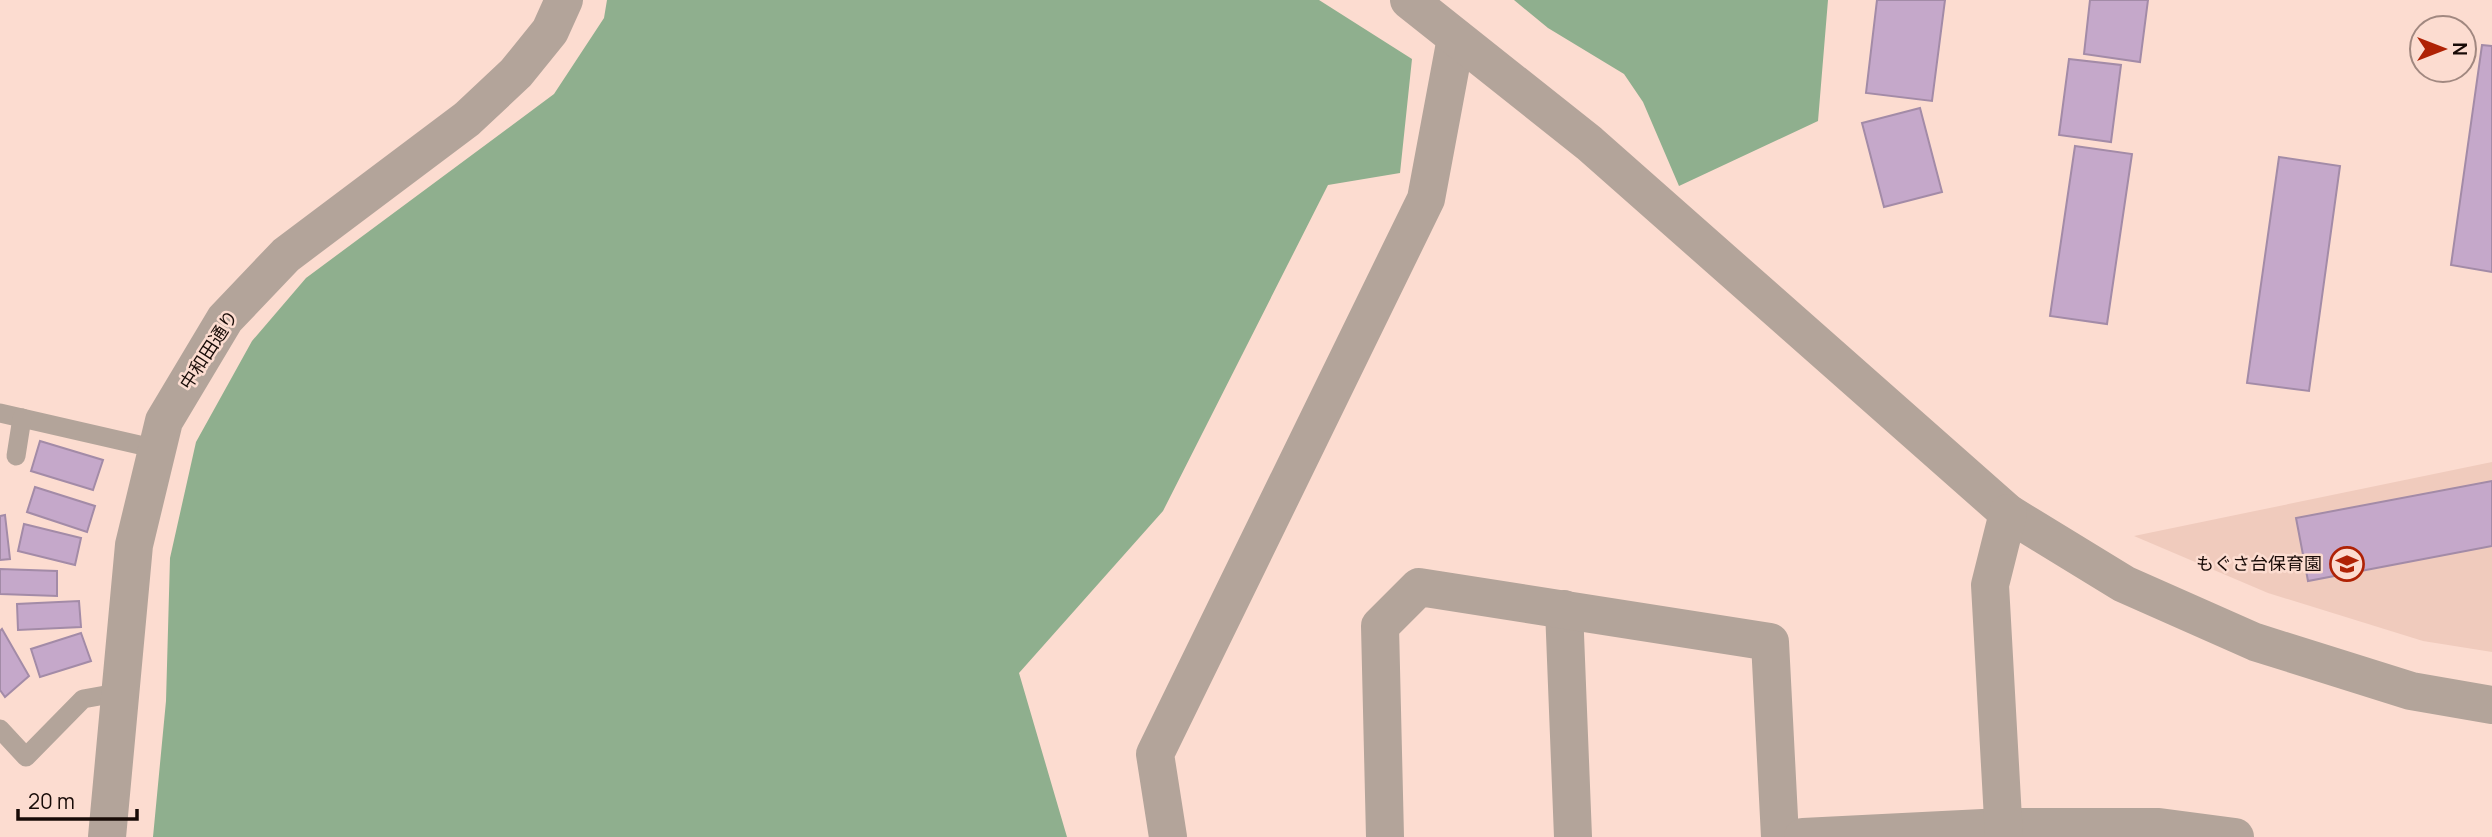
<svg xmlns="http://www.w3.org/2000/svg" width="2492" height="837" font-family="Manrope,'Noto Sans JP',sans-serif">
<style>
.built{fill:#f0cbbd}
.forest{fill:#8faf8e}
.building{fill:#c5a8ca;stroke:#a38ba7;stroke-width:2}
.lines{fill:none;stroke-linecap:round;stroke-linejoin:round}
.service{stroke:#b3a49a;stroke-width:19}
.minor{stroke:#b3a49a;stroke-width:38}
.tertiary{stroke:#b3a49a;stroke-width:38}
.labels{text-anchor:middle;stroke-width:5;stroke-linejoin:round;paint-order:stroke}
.street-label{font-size:18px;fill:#180b07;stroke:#fcdcd0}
.poi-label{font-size:18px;fill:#180b07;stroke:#fcdcd0;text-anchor:end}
</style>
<rect width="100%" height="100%" fill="#fcdcd0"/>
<path class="built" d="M2492,462v190l-69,-11 -155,-48 -134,-57z"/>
<g class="forest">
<path d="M607,0h712l93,59 -12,114 -72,12 -165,326 -144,162 48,164h-914l13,-136 4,-143 26,-116 56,-101 54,-63 248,-184 50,-76z"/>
<path d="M1514,0h314l-10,121 -139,65 -36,-84 -19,-28 -76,-46z"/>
</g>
<g class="building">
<path d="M1877,0h68l-13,101 -66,-8z"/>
<path d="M2090,0h58l-8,62 -56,-8z"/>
<path d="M2482,45l10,1v226l-41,-7z"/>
<path d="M2069,59l52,6 -10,77 -52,-7z"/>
<path d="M1920,108l22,84 -58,15 -22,-84z"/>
<path d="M2075,146l57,8 -25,170 -57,-8z"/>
<path d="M2279,157l61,9 -31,225 -62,-8z"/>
<path d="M40,441l63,19 -10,30 -62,-19z"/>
<path d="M2492,481v65l-184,35 -12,-63z"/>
<path d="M35,487l60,19 -8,26 -60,-20z"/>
<path d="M5,515l5,44 -10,1v-44z"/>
<path d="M24,524l57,14 -6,27 -57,-14z"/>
<path d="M0,569l57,2v25l-57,-2z"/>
<path d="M79,601l2,26 -63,3 -1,-26z"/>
<path d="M2,629l27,47 -24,21 -5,-7v-59z"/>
<path d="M81,633l10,28 -51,16 -9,-28z"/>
</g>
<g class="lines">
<g class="service">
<path d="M0,413l157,36"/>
<path d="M16,456l6,-38"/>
<path d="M0,729l26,28 57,-58 39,-7"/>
</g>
<g class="minor">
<path d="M1564,609l9,228"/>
<path d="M1168,837l-13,-83 271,-555 30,-161"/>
<path d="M1385,837l-5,-211 39,-39 351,55 10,195"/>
<path d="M1803,837l200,-10h156l76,10"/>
</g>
<g class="tertiary">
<path d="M1409,0l180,143 419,370 116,71 131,58 156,49 81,14"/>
<path d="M107,837l27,-292 30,-124 61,-102 61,-64 181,-136 49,-46 34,-42 14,-31"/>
<path d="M2004,837l-14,-252 18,-72"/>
</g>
</g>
<defs>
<g id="school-ring" transform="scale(1.75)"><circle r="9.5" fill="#fcdcd0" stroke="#af2205" stroke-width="1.5"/><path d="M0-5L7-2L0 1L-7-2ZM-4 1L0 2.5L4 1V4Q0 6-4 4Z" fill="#af2205"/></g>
</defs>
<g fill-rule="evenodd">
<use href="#school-ring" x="2347" y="564"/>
</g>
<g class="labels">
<g class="street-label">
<text transform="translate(209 350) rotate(-57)" y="6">中和田通り</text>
</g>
<g class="poi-label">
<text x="2322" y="570">もぐさ台保育園</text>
</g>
</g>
<g transform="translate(2443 49) rotate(90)"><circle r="33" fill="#fcdcd0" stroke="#a18880" stroke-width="2"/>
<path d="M0-5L12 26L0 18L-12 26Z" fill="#af2205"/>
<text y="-10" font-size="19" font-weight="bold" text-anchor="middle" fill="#180b07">N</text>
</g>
<path d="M18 809v10h119v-10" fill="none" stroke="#180b07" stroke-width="3.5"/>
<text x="28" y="809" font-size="21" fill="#180b07" stroke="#fcdcd0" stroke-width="5" paint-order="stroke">20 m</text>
</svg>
